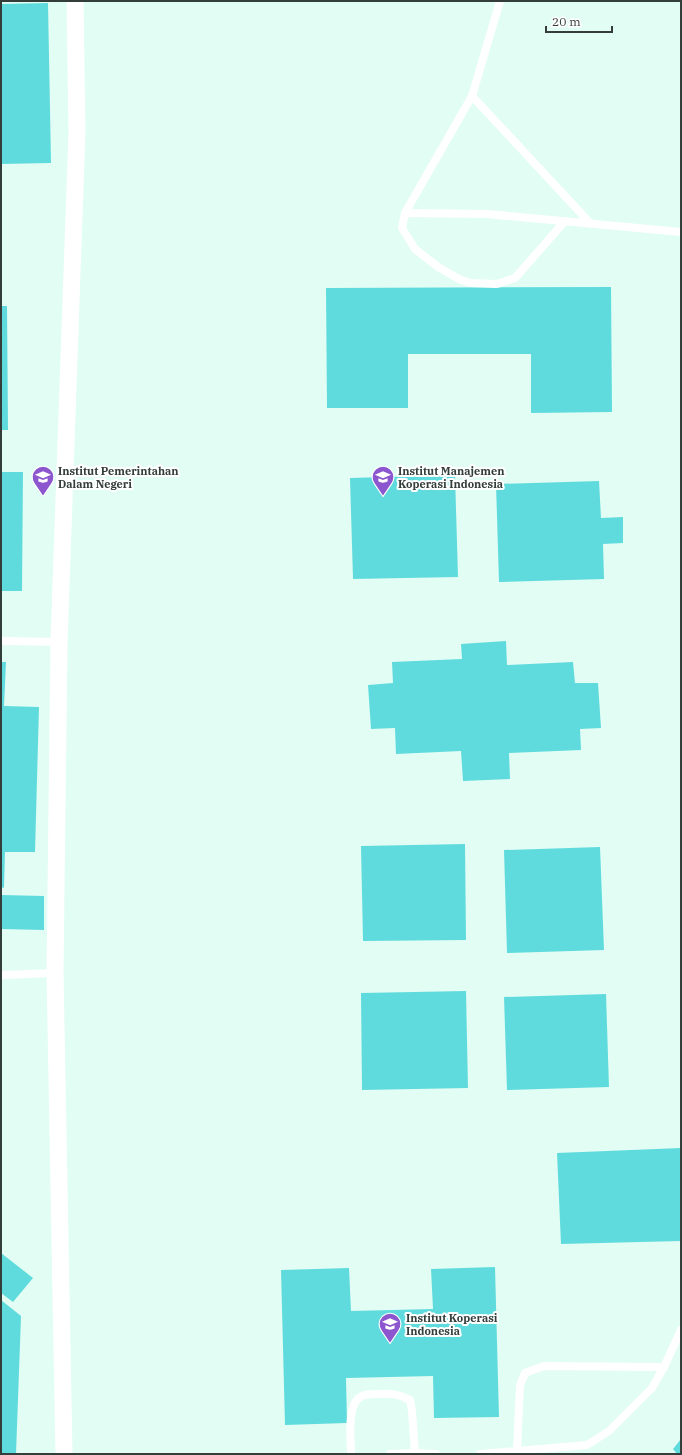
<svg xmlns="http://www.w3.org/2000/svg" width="682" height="1455" font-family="'IBM Plex Serif',serif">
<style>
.building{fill:#5fdbde}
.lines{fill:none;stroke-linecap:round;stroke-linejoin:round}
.lane{stroke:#fff;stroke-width:8}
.street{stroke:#fff;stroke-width:17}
.labels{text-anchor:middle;stroke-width:4;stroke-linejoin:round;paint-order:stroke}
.poi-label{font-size:11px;font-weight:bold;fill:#333e3a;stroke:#fff;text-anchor:start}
</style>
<rect width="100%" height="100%" fill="#e2fdf3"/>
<g class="building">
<path d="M48,3l3,160 -50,1v-160z"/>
<path d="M611,287l1,125 -81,1v-59h-123v54h-81l-1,-120z"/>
<path d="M1,306h6l1,124h-7z"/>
<path d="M1,472h22l-1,119h-21z"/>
<path d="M455,475l3,102 -105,2 -3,-101z"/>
<path d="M599,481l2,37 22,-1v26l-20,1 1,35 -105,3 -3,-98z"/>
<path d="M506,641l1,24 66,-3 2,21h23l3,45 -21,1 1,21 -72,3 1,26 -47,2 -2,-30 -65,3 -1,-26 -24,1 -3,-44 25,-2 -1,-21 70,-3 -1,-15z"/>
<path d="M1,662h5l-2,44 35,1 -4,145h-30l-1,36 -3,-1z"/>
<path d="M465,844l1,96 -103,1 -2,-95z"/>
<path d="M600,847l4,103 -97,3 -3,-103z"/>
<path d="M1,895l43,1v34l-43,-1z"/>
<path d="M466,991l2,97 -106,2 -1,-97z"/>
<path d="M606,994l3,93 -102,3 -3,-93z"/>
<path d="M681,1148v93l-120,3 -4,-91z"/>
<path d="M1,1253l32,25 -20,24 -12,-9z"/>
<path d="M495,1267l4,150 -65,1 -1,-42 -87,2 1,45 -62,2 -4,-155 68,-2 2,43 82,-2 -2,-40z"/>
<path d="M1,1300l20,16 -5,138h-15z"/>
<path d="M681,1439v15h-4l-4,-5z"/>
</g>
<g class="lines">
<g class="lane">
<path d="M472,96l118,127"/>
<path d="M405,213l67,-117 28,-95"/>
<path d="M565,221l-50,57 -18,6 -27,-1 -11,-4 -21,-12 -23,-18 -13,-21 3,-15 82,1 194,18"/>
<path d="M1,641l58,1"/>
<path d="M1,975l54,-2"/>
<path d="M517,1451l3,-66 5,-12 19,-7 120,1"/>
<path d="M351,1454c0,-14 -5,-51 11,-58 4,-2 11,-2 15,-2 13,-1 22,0 33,6l2,11 3,42"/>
<path d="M390,1454l25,-1 21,1"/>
<path d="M480,1454l107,-9 22,-14 43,-43 12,-21 17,-37"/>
</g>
<path class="street" d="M64,1454l-9,-481 4,-331 18,-511 -2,-130"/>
</g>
<defs>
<g id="university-pin" transform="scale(1.15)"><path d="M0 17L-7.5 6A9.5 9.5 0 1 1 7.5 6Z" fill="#8b56ce" stroke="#fff"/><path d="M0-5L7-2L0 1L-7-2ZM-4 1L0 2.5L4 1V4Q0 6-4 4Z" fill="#fff"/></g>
<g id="school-pin" transform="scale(1.15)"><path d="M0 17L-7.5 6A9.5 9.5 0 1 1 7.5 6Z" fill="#8b56ce" stroke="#fff"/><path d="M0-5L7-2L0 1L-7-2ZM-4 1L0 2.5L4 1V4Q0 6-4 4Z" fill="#fff"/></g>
</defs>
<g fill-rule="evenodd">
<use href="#university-pin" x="43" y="477"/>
<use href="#university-pin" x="383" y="477"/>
<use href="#school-pin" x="390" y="1324"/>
</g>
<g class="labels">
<g class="poi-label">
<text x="58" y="475">Institut Pemerintahan<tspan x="58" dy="13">Dalam Negeri</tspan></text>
<text x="398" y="475">Institut Manajemen<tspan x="398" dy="13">Koperasi Indonesia</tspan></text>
<text x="406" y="1322">Institut Koperasi<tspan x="406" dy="13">Indonesia</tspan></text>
</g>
</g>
<rect width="682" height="1455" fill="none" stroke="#333e3a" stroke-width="4"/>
<path d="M546 26v6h66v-6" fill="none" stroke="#333e3a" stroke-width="2"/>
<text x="552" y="26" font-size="12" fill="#333e3a" stroke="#ffffff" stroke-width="3" paint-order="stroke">20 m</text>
</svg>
